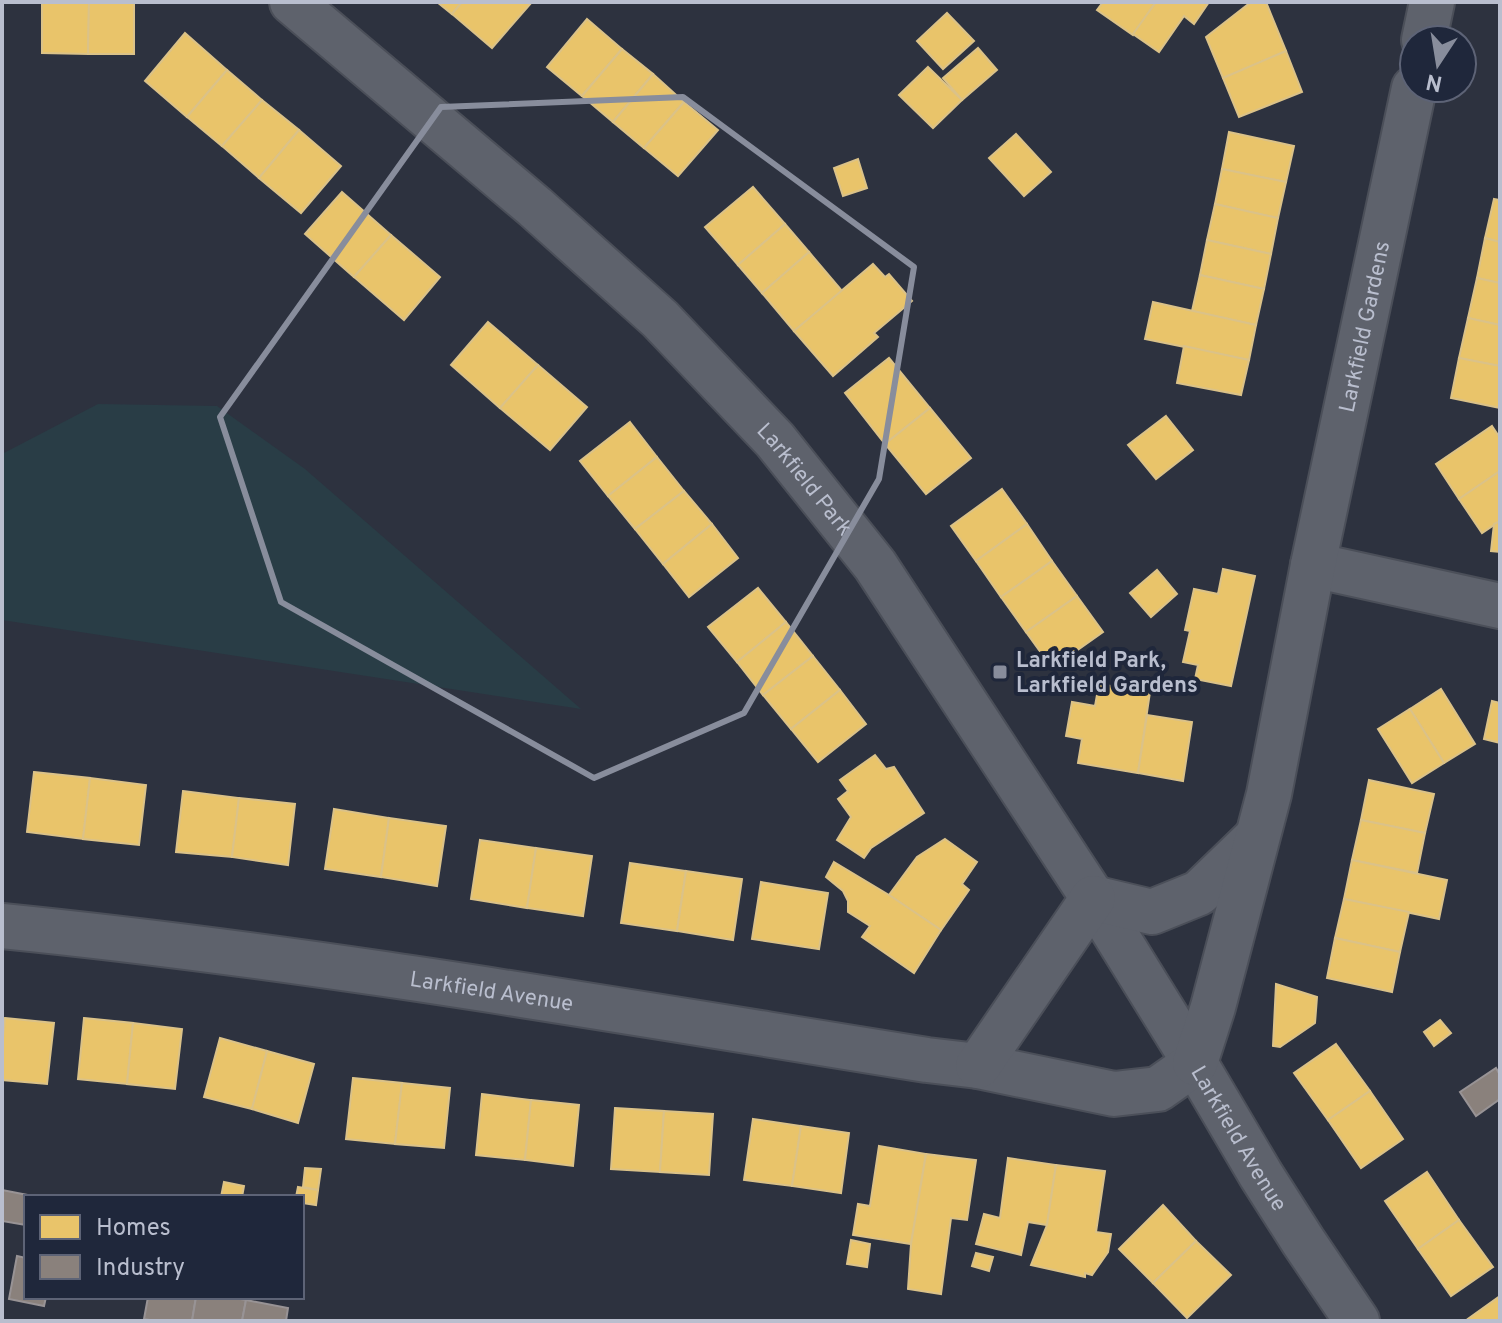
<svg xmlns="http://www.w3.org/2000/svg" width="1502" height="1323" font-family="Overpass,sans-serif">
<style>
.green{fill:#293d46}
.homes{fill:#e9c46a;stroke:#dbc288;stroke-width:2}
.industry{fill:#8a817c;stroke:#989395;stroke-width:2}
.lines{fill:none;stroke-linecap:round;stroke-linejoin:round}
.minor-casing{stroke:#4b4f59;stroke-width:48}
.minor{stroke:#5e626c;stroke-width:44}
.marked{fill:none;stroke:#888d9c;stroke-width:6;stroke-linejoin:round}
.poi-dot{fill:#888d9c;stroke:#1f273b;stroke-width:3}
.labels{text-anchor:middle;stroke-width:8;stroke-linejoin:round;paint-order:stroke}
.street-label{font-size:22px;fill:#b9bece;stroke:#1f273b}
.poi-label{font-size:22px;font-weight:bold;fill:#b9bece;stroke:#1f273b;text-anchor:start}
</style>
<rect width="100%" height="100%" fill="#2d323f"/>
<path class="green" d="M98,404l119,2 88,63 276,240 -579,-89v-166z"/>
<g class="homes">
<path d="M42,2h47l-1,52 -46,-1z"/>
<path d="M89,2h45v52h-46z"/>
<path d="M437,2h25l-10,12z"/>
<path d="M462,2h70l-40,46 -40,-34z"/>
<path d="M1103,2h53l-23,33 -36,-25z"/>
<path d="M1156,2h53l-15,22 -10,-8 -25,36 -26,-18z"/>
<path d="M1251,2h15l20,49 -63,27 -17,-41z"/>
<path d="M947,13l27,28 -31,28 -26,-28z"/>
<path d="M587,19l35,30 -40,47 -35,-29z"/>
<path d="M185,33l42,37 -40,47 -42,-36z"/>
<path d="M978,48l19,22 -35,30 -19,-22z"/>
<path d="M622,49l31,25 -40,48 -31,-26z"/>
<path d="M1286,51l16,41 -63,25 -16,-39z"/>
<path d="M928,67l34,33 -29,28 -34,-33z"/>
<path d="M227,70l35,30 -40,46 -35,-29z"/>
<path d="M653,74l31,28 -40,46 -31,-26z"/>
<path d="M262,100l37,30 -40,48 -37,-32z"/>
<path d="M684,102l34,28 -40,46 -34,-28z"/>
<path d="M299,130l42,36 -40,47 -42,-35z"/>
<path d="M1229,132l65,14 -8,36 -64,-13z"/>
<path d="M1016,134l35,38 -27,24 -35,-38z"/>
<path d="M858,159l9,29 -24,8 -9,-28z"/>
<path d="M1222,169l64,13 -8,36 -63,-14z"/>
<path d="M753,187l32,37 -47,41 -33,-38z"/>
<path d="M342,192l49,43 -37,42 -49,-43z"/>
<path d="M1494,199l6,1v42l-15,-4z"/>
<path d="M1215,204l63,14 -7,36 -64,-14z"/>
<path d="M785,224l24,28 -47,41 -24,-28z"/>
<path d="M391,235l49,42 -36,43 -50,-43z"/>
<path d="M1485,238l15,4v41l-23,-5z"/>
<path d="M1207,240l64,14 -7,35 -64,-14z"/>
<path d="M809,252l33,39 -48,40 -32,-38z"/>
<path d="M873,264l12,13 4,-3 23,27 -38,32 4,4 -45,39 -39,-45z"/>
<path d="M1200,275l64,14 -8,36 -64,-14z"/>
<path d="M1477,278l23,5v42l-32,-7z"/>
<path d="M1153,302l103,23 -7,35 -104,-21z"/>
<path d="M1468,318l32,7v41l-41,-8z"/>
<path d="M488,322l50,43 -38,43 -49,-43z"/>
<path d="M1184,346l65,14 -8,35 -64,-12z"/>
<path d="M889,358l41,50 -45,36 -40,-51z"/>
<path d="M1459,358l41,8v42l-49,-10z"/>
<path d="M538,365l49,42 -37,43 -50,-42z"/>
<path d="M930,408l41,50 -45,36 -41,-50z"/>
<path d="M1166,416l27,34 -37,29 -28,-34z"/>
<path d="M630,422l27,35 -49,39 -28,-35z"/>
<path d="M1492,426l8,12v33l-41,28 -23,-35z"/>
<path d="M657,457l27,34 -49,38 -27,-33z"/>
<path d="M1500,471v50l-18,12 -23,-34z"/>
<path d="M1002,489l25,35 -51,37 -25,-35z"/>
<path d="M684,491l28,33 -49,40 -28,-35z"/>
<path d="M1500,521v31l-9,-1 3,-27z"/>
<path d="M712,524l26,34 -49,39 -26,-33z"/>
<path d="M1027,524l25,37 -51,36 -25,-36z"/>
<path d="M1052,561l25,35 -51,36 -25,-35z"/>
<path d="M1223,569l32,7 -24,110 -36,-7 3,-14 -15,-3 7,-31 -5,-1 9,-41 24,5z"/>
<path d="M1157,570l20,24 -26,23 -21,-24z"/>
<path d="M758,588l28,34 -49,40 -29,-35z"/>
<path d="M1077,596l26,36 -51,36 -26,-36z"/>
<path d="M786,622l27,34 -50,39 -26,-33z"/>
<path d="M813,656l27,34 -49,39 -28,-34z"/>
<path d="M1099,684l51,8 -12,81 -60,-10 4,-24 -16,-3 6,-34 23,4z"/>
<path d="M1441,689l34,55 -31,19 -34,-54z"/>
<path d="M840,690l26,34 -48,38 -27,-33z"/>
<path d="M1492,701l8,2v40l-16,-4z"/>
<path d="M1410,709l34,54 -32,20 -34,-54z"/>
<path d="M1147,715l45,7 -9,59 -45,-8z"/>
<path d="M875,755l11,14 8,-2 30,46 -53,35 -7,10 -27,-18 14,-23 -13,-18 10,-8 -8,-11z"/>
<path d="M34,772l56,6 -7,61 -56,-7z"/>
<path d="M90,778l56,7 -7,60 -56,-6z"/>
<path d="M1369,780l65,14 -9,39 -64,-13z"/>
<path d="M183,791l56,7 -7,59 -56,-5z"/>
<path d="M239,798l56,6 -7,61 -56,-8z"/>
<path d="M334,809l55,9 -8,59 -56,-8z"/>
<path d="M389,818l57,8 -9,60 -56,-9z"/>
<path d="M1361,820l64,13 -8,40 -65,-13z"/>
<path d="M945,839l32,23 -15,22 7,6 -28,40 -52,-35 28,-38z"/>
<path d="M480,840l56,8 -9,60 -56,-9z"/>
<path d="M536,848l56,8 -9,60 -56,-8z"/>
<path d="M1352,860l95,20 -8,39 -95,-20z"/>
<path d="M834,862l55,33 52,35 -27,43 -52,-36 8,-11 -22,-14v-11l-5,-10 -17,-14z"/>
<path d="M630,863l56,8 -9,60 -56,-8z"/>
<path d="M686,871l56,8 -9,61 -56,-9z"/>
<path d="M761,882l67,11 -9,56 -67,-10z"/>
<path d="M1344,899l65,13 -9,40 -65,-14z"/>
<path d="M1335,938l65,14 -8,40 -65,-14z"/>
<path d="M1276,984l41,13 -2,26 -35,24 -7,-1z"/>
<path d="M5,1018l49,5 -7,61 -45,-4v-33z"/>
<path d="M84,1018l49,5 -6,61 -49,-5z"/>
<path d="M1440,1020l11,13 -17,13 -10,-14z"/>
<path d="M133,1023l49,6 -7,60 -48,-5z"/>
<path d="M220,1038l47,13 -15,58 -48,-12z"/>
<path d="M1336,1044l34,47 -42,29 -34,-47z"/>
<path d="M267,1051l47,13 -16,59 -46,-14z"/>
<path d="M353,1078l49,5 -7,61 -49,-5z"/>
<path d="M402,1083l48,5 -6,60 -49,-4z"/>
<path d="M1370,1091l33,48 -42,29 -33,-48z"/>
<path d="M482,1094l49,6 -6,60 -49,-5z"/>
<path d="M531,1100l48,5 -6,61 -48,-6z"/>
<path d="M615,1108l49,3 -4,61 -49,-3z"/>
<path d="M664,1111l49,3 -4,61 -49,-3z"/>
<path d="M753,1119l48,7 -9,60 -48,-6z"/>
<path d="M801,1126l48,7 -8,60 -49,-7z"/>
<path d="M879,1146l47,8 -15,90 -58,-9 5,-31 12,2z"/>
<path d="M926,1154l50,6 -9,60 -16,-2 -10,76 -33,-5 3,-45z"/>
<path d="M1008,1158l48,7 -9,60 -19,-3 -7,33 -45,-11 8,-30 16,4z"/>
<path d="M1056,1165l49,6 -9,61 15,2 -3,18 -16,23 -7,-2v4l-54,-12 16,-40z"/>
<path d="M305,1168l16,1 -3,21 -15,-3z"/>
<path d="M1427,1172l32,48 -41,29 -33,-48z"/>
<path d="M224,1182l20,4 -2,11h-21z"/>
<path d="M298,1187l20,3 -2,15 -14,-2v-6h-6z"/>
<path d="M1163,1205l33,36 -43,42 -34,-34z"/>
<path d="M1459,1220l34,47 -42,29 -33,-47z"/>
<path d="M851,1240l19,4 -3,23 -20,-3z"/>
<path d="M1196,1241l35,34 -44,43 -34,-35z"/>
<path d="M976,1253l17,4 -4,14 -17,-5z"/>
<path d="M1500,1296v25h-35z"/>
</g>
<g class="industry">
<path d="M1496,1068l4,7v24l-24,17 -16,-24z"/>
<path d="M2,1190l36,7h-12v28l-24,-4z"/>
<path d="M17,1256l9,2v39h20l-2,9 -35,-7z"/>
<path d="M148,1297h48l-4,24h-37l-11,-2z"/>
<path d="M196,1297h33l17,3 -4,21h-50z"/>
<path d="M246,1300l42,8 -2,13h-44z"/>
</g>
<g class="lines">
<g class="minor-casing">
<g id="minor">
<path id="s1" d="M292,2l243,205 125,112 115,121 100,125 218,333 102,165 66,112 42,66 54,80"/>
<path d="M1424,40l8,-38"/>
<path d="M1313,565l187,41"/>
<path d="M1093,898l59,14 47,-19 58,-56"/>
<path id="s2" d="M2,926c310,31 618,85 925,134l51,6 136,28 44,-5 37,-26"/>
<path id="s3" d="M1195,1063l18,-56 56,-213 44,-229 101,-477"/>
<path d="M978,1066l115,-168"/>
</g>
</g>
<use href="#minor" class="minor"/>
</g>
<path class="marked" d="M683,97l231,170 -35,212 -135,234 -150,65 -313,-176 -61,-185 221,-310z"/>
<rect class="poi-dot" x="992" y="664" width="16" height="16" rx="4"/>
<g class="labels">
<g class="street-label">
<text dy="8" stroke="none"><textPath href="#s3" startOffset="756">Larkfield Gardens</textPath></text>
<text dy="8" stroke="none"><textPath href="#s1" startOffset="702">Larkfield Park</textPath></text>
<text dy="8" stroke="none"><textPath href="#s2" startOffset="494">Larkfield Avenue</textPath></text>
<text dy="8" stroke="none"><textPath href="#s1" startOffset="1492">Larkfield Avenue</textPath></text>
</g>
<g class="poi-label">
<text x="1016" y="667">Larkfield Park,<tspan x="1016" dy="25">Larkfield Gardens</tspan></text>
</g>
</g>
<rect width="1502" height="1323" fill="none" stroke="#b9bece" stroke-width="8"/>
<rect x="24" y="1195" width="280" height="104" fill="#1f273b" stroke="#5d6376" stroke-width="2"/>
<rect x="40" y="1215" width="40" height="24" fill="#e9c46a" stroke="#5d6376" stroke-width="2"/>
<text x="96" y="1235" font-size="24" fill="#b9bece">Homes</text>
<rect x="40" y="1255" width="40" height="24" fill="#8a817c" stroke="#5d6376" stroke-width="2"/>
<text x="96" y="1275" font-size="24" fill="#b9bece">Industry</text>
<g transform="translate(1438 64) rotate(192)"><circle r="38" fill="#1f273b" stroke="#5d6376" stroke-width="2"/>
<path d="M0-6L14 30L0 20L-14 30Z" fill="#888d9c"/>
<text y="-12" font-size="22" font-weight="bold" text-anchor="middle" fill="#b9bece">N</text>
</g>
</svg>
